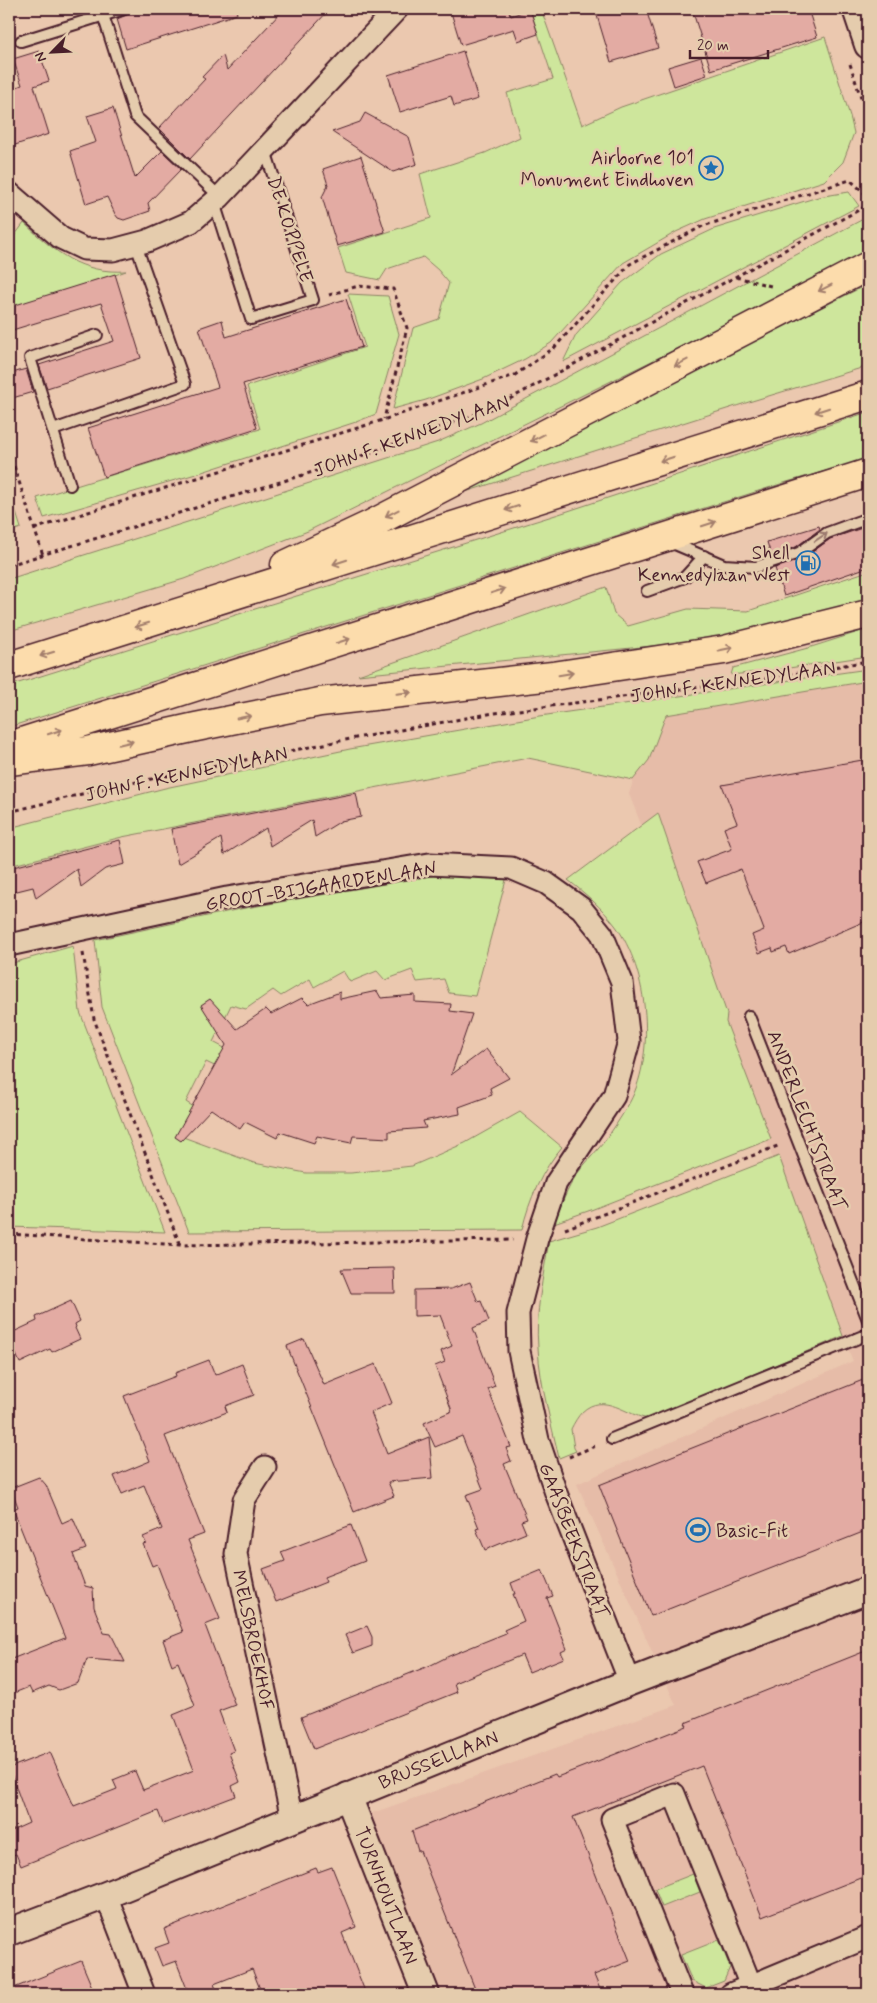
<svg xmlns="http://www.w3.org/2000/svg" width="877" height="2003" font-family="Mynerve,sans-serif">
<style>
.built{fill:#e6bca8}
.green{fill:#cee69c;stroke:#8c8264}
.building{fill:#e3aba3;stroke:#4a1f2b}
.lines{fill:none;stroke-linecap:round;stroke-linejoin:round}
.service-casing{stroke:#4a1f2b;stroke-width:14}
.minor-casing{stroke:#4a1f2b;stroke-width:25}
.tertiary-casing{stroke:#4a1f2b;stroke-width:30}
.primary-casing{stroke:#4a1f2b;stroke-width:31}
.path{stroke:#4a1f2b;stroke-width:3;stroke-dasharray:4 4;stroke-linecap:butt}
.service{stroke:#e5ccad;stroke-width:10}
.minor{stroke:#e5ccad;stroke-width:21}
.tertiary{stroke:#e5ccad;stroke-width:26}
.primary{stroke:#fcdcac;stroke-width:28}
.oneway{stroke:#a37e6c}
.oneway2{stroke:#98766c}
.labels{text-anchor:middle;stroke-width:5;stroke-linejoin:round;paint-order:stroke}
.poi-label{font-size:19px;fill:#4a1f2b;stroke:#e5ccad;text-anchor:end}
.street-label{font-size:19px;fill:#4a1f2b;stroke:#e5ccad}
</style>
<rect width="100%" height="100%" fill="#ebc8af"/>
<filter id="ink" filterUnits="userSpaceOnUse"><feTurbulence type="fractalNoise" baseFrequency=".02" numOctaves="2"/><feDisplacementMap in="SourceGraphic" scale="10" xChannelSelector="R" yChannelSelector="G"/><feConvolveMatrix kernelMatrix="1 2 1 2 8 2 1 2 1" color-interpolation-filters="sRGB"/></filter>
<g filter="url(#ink)">
<path class="built" d="M868,678v1316h-445l-73,-173 326,-116 -99,-221 276,-123 -224,-567 25,-80z"/>
<g class="green">
<path d="M530,9h11l41,116 39,-18 204,-70 25,79 4,17 -11,29 -19,19 -119,38 -29,13 -53,31 -72,80 -26,16 -42,20 -57,21 -33,9 20,-81 26,-9 10,-36 -11,-13 -15,-13 -36,12 -7,11 -34,-7 -8,-25 93,-30 -11,-44 65,-21 35,-16 -13,-44 46,-14z"/>
<path d="M849,192l10,14 -296,156 13,-27 46,-52 39,-29 53,-25 104,-32z"/>
<path d="M867,217l1,37 -560,277 -124,48 -175,52v-52l429,-137 43,-19z"/>
<path d="M24,223c31,29 57,51 102,48l-117,43v-71z"/>
<path d="M868,284v82l-116,35 -312,99z"/>
<path d="M348,294l40,2 11,38 -23,80 -20,8 -160,52 -152,44 -7,-20 223,-69 -13,-43 118,-39z"/>
<path d="M868,412v47l-81,23 -778,245v-41l553,-173z"/>
<path d="M9,491l12,37 -12,4z"/>
<path d="M868,571v29l-77,25 -109,18 -324,32 248,-88 8,27 14,12 60,-17 60,2z"/>
<path d="M868,629v27l-92,14 -45,5 2,-7 75,-20z"/>
<path d="M868,669v12l-202,34 -17,45 -16,20 -105,-22 -406,79 -113,29v-38l156,-40 185,-39 190,-33z"/>
<path d="M658,813l69,201 -1,8 45,117 -180,71 -37,13c7,-17 13,-34 23,-49 8,-11 18,-21 27,-32 8,-11 16,-23 23,-35 30,-49 22,-137 -12,-182 -14,-18 -29,-31 -47,-45z"/>
<path d="M459,871l41,6 6,3 -31,116 -26,-3 -5,-14 -27,3 -5,-12 -27,10 -8,-9 -27,11 -7,-11 -29,16 -4,-8 -29,17 -8,-6 -27,19 -15,-4 -18,37 21,11 -9,18 -19,-9 -20,40 11,7 -14,28 71,26 52,10h45l61,-7 53,-23 55,-31 42,35c-20,23 -33,53 -40,83l-333,2 -87,-225 -7,-67 145,-31z"/>
<path d="M73,946l7,66 85,220 -156,-5v-263z"/>
<path d="M779,1156l64,180 -194,83c-22,-3 -45,-28 -67,-7 -4,4 -8,11 -11,17l3,19 2,3 -17,7c-8,-36 -19,-73 -21,-110 -3,-35 5,-71 11,-107l48,-14z"/>
<path d="M693,1874l7,18 -38,15 -7,-18z"/>
<path d="M719,1940l11,27 -6,14 -18,7 -14,-7 -11,-26z"/>
</g>
<g class="building">
<path d="M131,9h105l1,5 -111,35 -9,-30 12,-5z"/>
<path d="M284,9h46l-140,150 -31,-31 46,-49 -3,-2 21,-22 4,15z"/>
<path d="M450,9h58l3,7 19,-7 8,25 -20,7 -4,-12 -53,16z"/>
<path d="M595,9h51l12,39 -47,14z"/>
<path d="M692,9h116l9,28 -106,33z"/>
<path d="M39,51l10,30 -15,5 15,48 -37,12 -3,-11v-45l13,-5 -9,-26z"/>
<path d="M463,51l15,48 -24,7 -3,-10 -51,16 -12,-37z"/>
<path d="M701,57l6,18 -33,11 -6,-19z"/>
<path d="M113,108l22,70 27,-27 19,18 -33,34 2,8 -26,9 -6,-2 -3,-4 -8,-17 -21,7 -16,-53 26,-9 -9,-26z"/>
<path d="M365,113l44,24 8,27 -24,8 -61,-40 28,-10z"/>
<path d="M361,156l24,76 -48,14 -15,-49 6,-12 -5,-16z"/>
<path d="M115,274l26,84 -94,30 -8,-23 75,-24 -13,-38 -92,28v-24z"/>
<path d="M346,299l16,48 -119,37 14,44 -153,49 -16,-49 130,-41 -19,-59 23,-8 4,17z"/>
<path d="M26,369l7,23 -24,7v-25z"/>
<path d="M819,526l1,3 -24,18 -25,8 -4,-13z"/>
<path d="M868,526v41l-84,29 -9,-28 28,-9 27,-20z"/>
<path d="M868,759v161l-79,34 -3,-7 -13,5 -1,-4 -13,5 -7,-18 12,-5 -23,-61 -35,14 -9,-21 35,-13 -8,-21 13,-5 -15,-38z"/>
<path d="M356,793l5,24 -20,4 -26,16 -3,-17 -42,26 -4,-18 -42,27 -3,-17 -43,26 -7,-35z"/>
<path d="M120,840l5,24 -20,5 -24,18 -4,-18 -41,29 -3,-11 -24,6v-25z"/>
<path d="M377,991l4,7 34,-3v7l36,2 -1,7 22,3 -21,61 35,-26 23,29 -19,10 2,7 -33,12 1,7 -37,7 3,7 -37,3v7l-36,-2 -2,7 -34,-7 -3,7 -34,-11 -3,6 -32,-16 -5,7 -29,-20 -30,32 -6,-4 51,-92 -25,-40 9,-6 27,30 29,-20 5,5 31,-16 6,6 32,-12v7z"/>
<path d="M394,1268l1,25h-44l-10,-24z"/>
<path d="M470,1282l8,20 3,-1 8,20 -16,7 22,58 -7,3 23,58 -5,1 5,13 -7,3 23,55 -6,2 5,12 -41,17 -9,-21 3,-1 -13,-33 17,-6 -21,-53 -27,11 -11,-24 28,-12 -17,-45 10,-4 -4,-11 11,-5 -12,-31 -26,1v-26l37,-1z"/>
<path d="M71,1301l9,20 -5,3 1,3 -1,1 5,11 -28,13 -2,-3 -30,14 -11,-24v-5l28,-13 -1,-4z"/>
<path d="M304,1339l20,46 52,-21 16,39 -21,9 16,42 42,-17 4,41 -45,4 6,14 -40,16 -67,-166z"/>
<path d="M209,1360l6,15 27,-11 12,31 -29,11 2,6 -62,24 39,98 -16,6 32,79 -15,6 30,80 -16,6 15,40 -5,2 11,29 -8,4 4,10 -73,28 -5,-13 -137,55 -5,-12 -7,2v-24l20,-9 -20,-55 41,-16 24,54 43,-17 -4,-9 22,-9 8,19 51,-20 -21,-55 22,-9 -17,-44 -6,3 -9,-25 20,-8 -26,-68 -5,2 -9,-22 3,-1 -3,-6 19,-8 -18,-44 -22,9 -8,-18 36,-15 -26,-65 52,-20 -1,-3z"/>
<path d="M863,1380l5,14v136l-217,86 -52,-131z"/>
<path d="M39,1477l7,8 16,38 11,-5 13,31 -13,5 12,32 8,2 1,19 10,26 7,1 14,28 -38,-3 -9,24 -19,7 -10,-4 -17,7 -3,-6 -20,8v-35l56,-22 -52,-129 5,-2 -7,-19z"/>
<path d="M351,1525l14,36 -41,16 2,5 -50,20 -13,-33 22,-8 -4,-9z"/>
<path d="M542,1570l11,26 -6,2 20,51 -6,3 3,6 -35,14 -7,-17 -68,28 3,9 -143,57 -13,-32 130,-52 18,-9 57,-23 -2,-3 20,-9 -11,-27h2l-4,-11z"/>
<path d="M367,1626l5,11v9l-19,7 -8,-18z"/>
<path d="M868,1650v225l-106,42 -60,-151 -129,51 57,144 -36,14 8,19h-125l-57,-143h-2l-6,-20 143,-57 2,3 130,-51 -2,-3z"/>
<path d="M332,1867l24,60 -14,6 24,61h-104l-10,-25 -38,15 4,10h-29l-13,-33 -14,5 -7,-18 14,-5 -5,-14 152,-61 2,4z"/>
<path d="M81,1961l14,33h-86v-4z"/>
</g>
<g class="lines">
<g class="service-casing">
<g id="service">
<path d="M103,15l32,101 85,81"/>
<path d="M21,41l103,-32"/>
<path d="M214,202l37,117 62,-19 -48,-150"/>
<path d="M53,430l132,-46 -49,-139"/>
<path d="M70,485l-40,-127 67,-23"/>
<path d="M670,542l54,23 32,2 43,-14 28,-20 41,-15"/>
<path d="M647,591l38,-14 19,-21"/>
<path d="M749,1016l119,304"/>
<path d="M612,1439l256,-105"/>
</g>
</g>
<g class="minor-casing">
<g id="minor">
<path d="M9,193l52,45 23,11 29,1 34,-9 44,-19 29,-25 177,-188"/>
<path d="M9,945l218,-47 202,-34 82,4 35,15 35,25 21,26 20,48 7,59 -15,55 -58,87 -19,56 -19,74 1,38 19,89 18,53 74,189"/>
<path d="M265,1467l-21,33 -8,54 56,265"/>
<path d="M106,1895l38,99"/>
<path d="M682,1994l-70,-175 62,-25 77,192"/>
<path d="M731,1994l137,-57"/>
</g>
</g>
<g class="tertiary-casing">
<g id="tertiary">
<path d="M856,9l12,36"/>
<path d="M348,1796l78,198"/>
<path d="M9,1932l97,-37 524,-213 238,-92"/>
</g>
</g>
<g class="primary-casing">
<g id="primary">
<path d="M285,565l87,-41 496,-258"/>
<path d="M9,666l859,-271"/>
<path d="M9,746l859,-273"/>
<path d="M9,761l79,-10 108,-24 124,-25 233,-26 171,-26 144,-36"/>
</g>
</g>
<g class="path">
<path d="M11,9l5,15"/>
<path d="M850,64l18,56"/>
<path d="M736,277l35,9"/>
<path d="M329,295l29,-9 35,3 14,39 -23,91"/>
<path d="M9,451l34,104"/>
<path d="M34,529l349,-109 132,-45 39,-27 76,-84 73,-38 147,-46 18,16"/>
<path d="M9,565l330,-101 154,-56 375,-203"/>
<path d="M9,812l93,-23 232,-47 160,-29 264,-33 110,-19"/>
<path d="M83,953l11,66 86,226"/>
<path d="M565,1229l215,-84"/>
<path d="M9,1234l171,11 333,-5"/>
<path d="M569,1457l26,-11"/>
</g>
<use href="#service" class="service"/>
<use href="#minor" class="minor"/>
<use href="#tertiary" class="tertiary"/>
<use href="#primary" class="primary"/>
</g>
<defs><path id="oneway-shaft" d="M-6 0H5M1.5-3L5.5 0L1.5 3" fill="none" stroke-width="1.6" stroke-linecap="round" stroke-linejoin="round" transform="scale(1.25)"/></defs>
<g class="oneway">
<use href="#oneway-shaft" transform="translate(825 288) rotate(153)"/>
<use href="#oneway-shaft" transform="translate(681 363) rotate(153)"/>
<use href="#oneway-shaft" transform="translate(822 410) rotate(162)"/>
<use href="#oneway-shaft" transform="translate(537 438) rotate(153)"/>
<use href="#oneway-shaft" transform="translate(667 459) rotate(162)"/>
<use href="#oneway-shaft" transform="translate(512 508) rotate(162)"/>
<use href="#oneway-shaft" transform="translate(392 513) rotate(153)"/>
<use href="#oneway-shaft" transform="translate(709 524) rotate(-18)"/>
<use href="#oneway-shaft" transform="translate(340 562) rotate(162)"/>
<use href="#oneway-shaft" transform="translate(498 591) rotate(-18)"/>
<use href="#oneway-shaft" transform="translate(142 625) rotate(163)"/>
<use href="#oneway-shaft" transform="translate(343 641) rotate(-18)"/>
<use href="#oneway-shaft" transform="translate(726 649) rotate(-12)"/>
<use href="#oneway-shaft" transform="translate(47 654) rotate(163)"/>
<use href="#oneway-shaft" transform="translate(566 674) rotate(-9)"/>
<use href="#oneway-shaft" transform="translate(404 693) rotate(-6)"/>
<use href="#oneway-shaft" transform="translate(244 717) rotate(-11)"/>
<use href="#oneway-shaft" transform="translate(55 732) rotate(-18)"/>
<use href="#oneway-shaft" transform="translate(126 743) rotate(-13)"/>
</g>
<use class="oneway2" href="#oneway-shaft" transform="translate(821 537) rotate(-34)"/>
</g>
<defs>
<g id="sight-ring" transform="scale(1.25)"><circle r="9.5" fill="#e5ccad" stroke="#1f6fb2" stroke-width="1.5"/><path d="M0-6L1.8-2.2L6-1.7L2.9 1.2L3.7 5.4L0 3.3L-3.7 5.4L-2.9 1.2L-6-1.7L-1.8-2.2Z" fill="#1f6fb2"/></g>
<g id="fuel-ring" transform="scale(1.25)"><circle r="9.5" fill="#e5ccad" stroke="#1f6fb2" stroke-width="1.5"/><path d="M-5.5-6h7V0h2V4h1.3V-2.5L3-4.5l.8-.8L6-3V5H2.5V1h-1V6h-7ZM-4.2-4.7v3.2H.2V-4.7Z" fill="#1f6fb2"/></g>
<g id="stadium-ring" transform="scale(1.25)"><circle r="9.5" fill="#e5ccad" stroke="#1f6fb2" stroke-width="1.5"/><path d="M0-5a6.5 5 0 1 0 0 10a6.5 5 0 1 0 0-10ZM-3.5-1.8h7v3.6h-7Z" fill="#1f6fb2"/></g>
</defs>
<g fill-rule="evenodd">
<use href="#sight-ring" x="711" y="168"/>
<use href="#fuel-ring" x="808" y="563"/>
<use href="#stadium-ring" x="698" y="1530"/>
</g>
<g class="labels">
<g class="poi-label">
<text x="694" y="164">Airborne 101<tspan x="694" dy="22">Monument Eindhoven</tspan></text>
<text x="790" y="559">Shell<tspan x="790" dy="22">Kennedylaan West</tspan></text>
<text x="716" y="1537" text-anchor="start">Basic-Fit</text>
</g>
<g class="street-label">
<text transform="translate(291 229) rotate(72)" y="7">DE KOPPELE</text>
<text transform="translate(411 435) rotate(-20)" y="7">JOHN F. KENNEDYLAAN</text>
<text transform="translate(733 681) rotate(-8)" y="7">JOHN F. KENNEDYLAAN</text>
<text transform="translate(186 773) rotate(-12)" y="7">JOHN F. KENNEDYLAAN</text>
<text transform="translate(321 885) rotate(-9)" y="7">GROOT-BIJGAARDENLAAN</text>
<text transform="translate(808 1120) rotate(69)" y="7">ANDERLECHTSTRAAT</text>
<text transform="translate(575 1540) rotate(69)" y="7">GAASBEEKSTRAAT</text>
<text transform="translate(254 1640) rotate(78)" y="7">MELSBROEKHOF</text>
<text transform="translate(438 1759) rotate(-22)" y="7">BRUSSELLAAN</text>
<text transform="translate(387 1895) rotate(69)" y="7">TURNHOUTLAAN</text>
</g>
</g>
<rect width="877" height="2003" fill="none" stroke="#e5ccad" stroke-width="30"/>
<rect x="15" y="15" width="847" height="1973" fill="none" stroke="#4a1f2b" stroke-width="2" filter="url(#ink)"/>
<g transform="translate(52 52) rotate(246)" stroke="#e5ccad" stroke-width="4" paint-order="stroke">
<path d="M0-4L9 19L0 12L-9 19Z" fill="#4a1f2b"/>
<text y="-8" font-size="14" font-weight="bold" text-anchor="middle" fill="#4a1f2b">N</text>
</g>
<path d="M690 50v8h78v-8" fill="none" stroke="#4a1f2b" stroke-width="2.5"/>
<text x="697" y="50" font-size="15" fill="#4a1f2b" stroke="#e5ccad" stroke-width="4" paint-order="stroke">20 m</text>
</svg>
